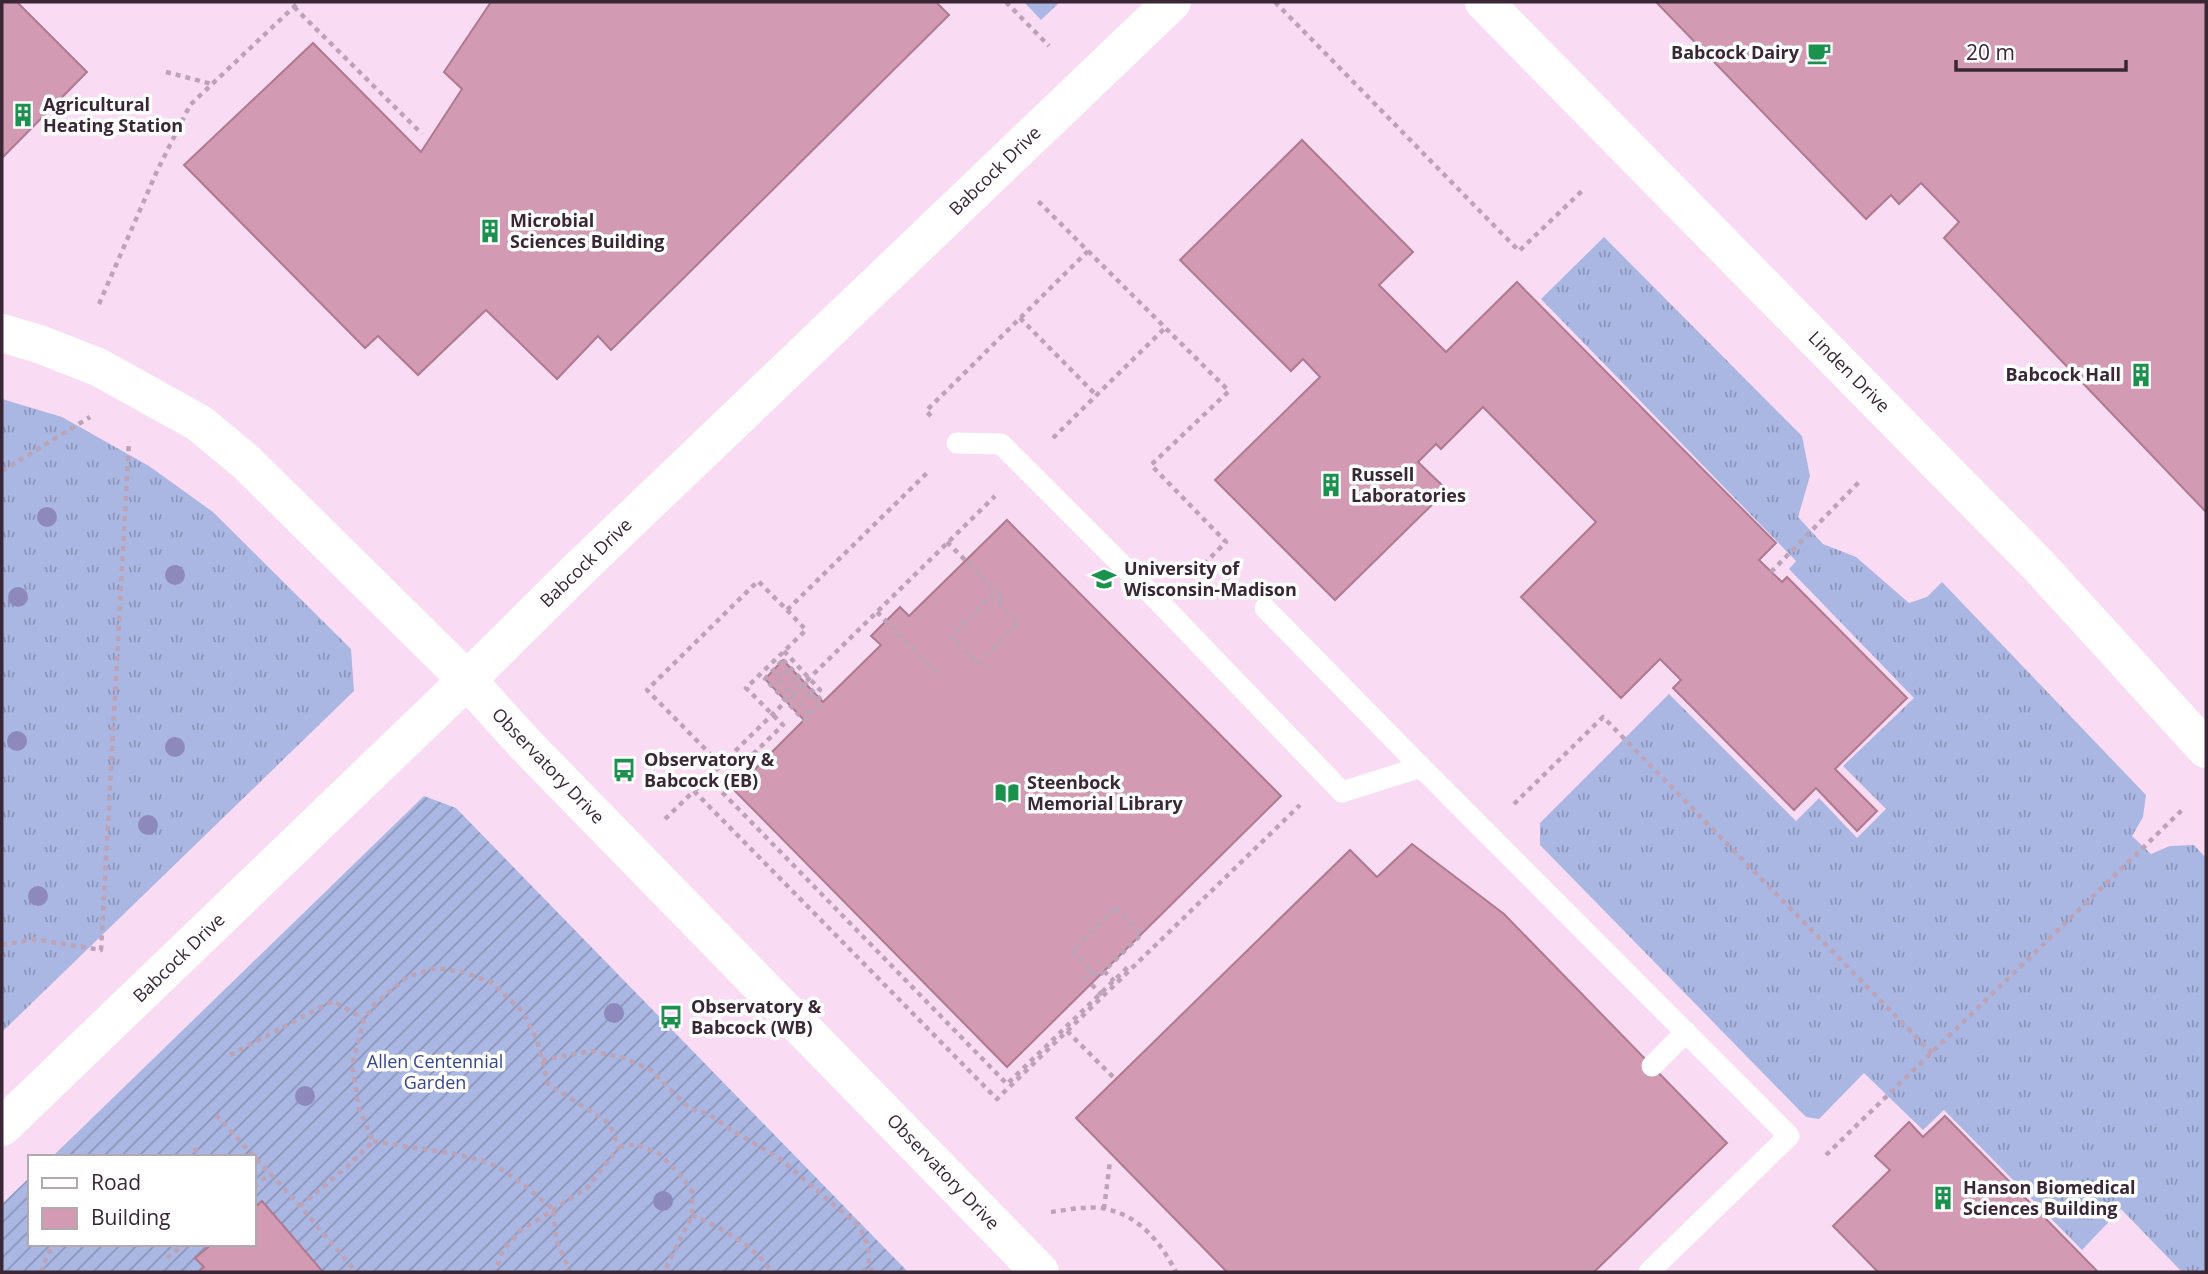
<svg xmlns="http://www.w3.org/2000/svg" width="2208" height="1274" font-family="'Open Sans',sans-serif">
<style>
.grass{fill:url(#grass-tufts)}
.garden{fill:url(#garden-furrows)}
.building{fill:#d39bb3;stroke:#af7990;stroke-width:2}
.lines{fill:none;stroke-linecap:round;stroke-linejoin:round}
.path{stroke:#bca3b8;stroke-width:4.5;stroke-dasharray:5 5;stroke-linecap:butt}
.service{stroke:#fff;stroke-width:21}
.minor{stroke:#fff;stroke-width:38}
.tertiary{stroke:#fff;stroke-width:38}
.tree{fill:#8e89bc}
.labels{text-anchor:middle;stroke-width:7;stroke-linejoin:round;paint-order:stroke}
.poi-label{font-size:18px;font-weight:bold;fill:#392736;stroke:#fff;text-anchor:start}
.street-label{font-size:18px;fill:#392736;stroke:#fff}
.park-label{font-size:18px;fill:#36458f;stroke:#fff}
</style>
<defs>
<pattern id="grass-tufts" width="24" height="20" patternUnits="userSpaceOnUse" patternTransform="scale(1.75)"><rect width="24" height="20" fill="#aab7e3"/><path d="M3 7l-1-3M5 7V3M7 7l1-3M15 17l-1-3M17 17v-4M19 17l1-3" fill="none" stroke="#8b95b9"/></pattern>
<pattern id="garden-furrows" width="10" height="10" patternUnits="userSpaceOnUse" patternTransform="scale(1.75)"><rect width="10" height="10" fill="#aab7e3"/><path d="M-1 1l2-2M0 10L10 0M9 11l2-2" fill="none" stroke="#8b95b9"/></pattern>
</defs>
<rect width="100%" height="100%" fill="#f9dcf4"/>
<g class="grass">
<path d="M1024,2h36l-19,18z"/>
<path d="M1604,237l198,199 8,40 -12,41 25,27 33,13 53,46 18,-6 15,-15 204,213 -3,22 -11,19 19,18 19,-8 24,-1 12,13v414h-24l-61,-63 -39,41 -138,-140 -21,20 -59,-57 -45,46 -13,-2 -266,-272v-22l129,-129 127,127 23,-23 38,40 29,-29 -43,-43 71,-68 -125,-129 7,-8 -255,-262z"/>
<path d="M2,399l60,18 87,49 64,46 138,137 3,42 -352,341v-249l2,-3 -2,-3z"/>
</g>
<path class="garden" d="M424,796l32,12 452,464h-906v-68l28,-27v67h224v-87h-202z"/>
<g class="building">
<path d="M2,2h15l70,70 -85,86z"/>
<path d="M491,2h445l13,13 -338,335 -13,-14 -41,43 -71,-69 -68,65 -40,-39 -13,12 -181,-183 129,-122 108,109 41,-63 -18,-17z"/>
<path d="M1656,2h550v510l-262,-274 15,-16 -38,-39 -22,21 -8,-9 -25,24z"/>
<path d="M1302,140l111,112 -34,33 67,67 71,-70 259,261 -17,17 23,22 5,-5 120,121 -72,71 42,42 -20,20 -41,-43 -22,22 -121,-122 8,-8 -21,-21 -39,39 -100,-101 75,-75 -113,-115 -42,42 -5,-5 -18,18 29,28 -112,110 -120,-120 105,-103 -17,-18 -12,12 -111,-111z"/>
<path d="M1007,520l274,276 -274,271 -273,-277 70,-70 -39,-41 18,-19 40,42 58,-57 -10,-9 29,-29 9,9z"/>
<path d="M1412,844l92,70 223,229 -133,129h-367l-151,-154 274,-268 27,27z"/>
<path d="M1945,1116l153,156h-220l-45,-46 57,-56 -15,-14 34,-34 14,15z"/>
<path d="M262,1201l61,71h-125l6,-5 -9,-9 17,-14h42v-36z"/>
</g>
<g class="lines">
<g class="path">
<path d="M1006,2l43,44"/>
<path d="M1275,2l244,249 65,-62"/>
<path d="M294,7l128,127"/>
<path d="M166,72l46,12"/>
<path d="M1088,251l141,140 -78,74 75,77 -34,34"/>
<path d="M99,304l58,-133 33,-66 109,-103"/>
<path d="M1020,318l76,77"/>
<path d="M931,416l-5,-5 162,-160 -50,-50"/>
<path d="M1053,438l112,-110"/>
<path d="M2,471l88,-54"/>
<path d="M947,542l56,56 -5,5"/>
<path d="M1771,572l90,-92"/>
<path d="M991,596l27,27 -40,41 -27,-28z"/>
<path d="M787,610l19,20 -60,58 37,37 -65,63 289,296 124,-120"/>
<path d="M877,612l62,63"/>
<path d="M784,651l36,39 -9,9 -27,-29 -8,8 34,36"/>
<path d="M783,660l40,42 -19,18 -39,-41z"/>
<path d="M721,765l274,-269"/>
<path d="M694,791l303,308 303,-294"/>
<path d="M1514,804l89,-87 329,336"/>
<path d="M665,819l56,-54 -74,-75 111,-109 29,29 141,-138"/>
<path d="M1116,908l26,26 -44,43 -26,-26z"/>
<path d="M2,945l31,-6 68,11 28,-509"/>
<path d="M1093,971l-8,7 17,17"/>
<path d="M1104,971l10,10"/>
<path d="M1067,1031l48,48"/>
<path d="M230,1055l103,-54 31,18"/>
<path d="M542,1060l50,-9 32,7 27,12 39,39 19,5 19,14 51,30 80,68 9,19 1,21 4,6"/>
<path d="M216,1115l84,91 56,66"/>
<path d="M373,1141c39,8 80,9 118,23 21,9 44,31 62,45l3,30 14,33"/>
<path d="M619,1147l17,-3 24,10 24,25 8,13v23l-28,57"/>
<path d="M194,1148l8,9"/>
<path d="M1826,1155l356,-345"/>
<path d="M254,1187l16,-14"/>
<path d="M300,1206l47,-39 26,-26 -14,-32 -7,-43 12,-47 12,-16 31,-26 28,-9 24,3 32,11 32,30 14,28 11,44 61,39 10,24 -32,41 -67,43 -18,21 -7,20"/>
<path d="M1104,1209l6,-48"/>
<path d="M1051,1212c17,-2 37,-7 55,-3 34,7 55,34 70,63"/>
<path d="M692,1215c29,13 61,29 80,57"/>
<path d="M167,1258l17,-14"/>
<path d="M41,1272l6,-16 6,-12"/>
<path d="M862,1272l7,-6"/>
</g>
<g class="service">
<path d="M957,443l44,1 161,161 180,187 79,-25 368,369 -140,136"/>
<path d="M1265,608l156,159"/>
<path d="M1652,1066l34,-34"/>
</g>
<path class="minor" d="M2,1127l465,-447"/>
<g class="tertiary">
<path d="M1484,2l556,565 166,182"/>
<path d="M2,333l37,11 59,23 101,56 46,38 222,219 59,65 514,527"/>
<path d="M467,680l112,-111 593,-567"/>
</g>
</g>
<g class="tree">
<circle cx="47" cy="517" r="10"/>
<circle cx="175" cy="575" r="10"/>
<circle cx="18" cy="597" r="10"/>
<circle cx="17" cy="741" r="10"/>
<circle cx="175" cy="747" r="10"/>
<circle cx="148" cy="825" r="10"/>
<circle cx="38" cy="896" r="10"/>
<circle cx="614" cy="1013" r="10"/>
<circle cx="305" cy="1096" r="10"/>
<circle cx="663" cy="1201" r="10"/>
</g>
<defs>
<g id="cafe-bare" transform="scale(1.89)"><path d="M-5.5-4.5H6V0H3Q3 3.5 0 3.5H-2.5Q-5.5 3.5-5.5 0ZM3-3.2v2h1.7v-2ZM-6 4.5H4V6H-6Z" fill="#1a914d" stroke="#fff" stroke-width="2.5" paint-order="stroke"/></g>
<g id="building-bare" transform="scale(1.89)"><path d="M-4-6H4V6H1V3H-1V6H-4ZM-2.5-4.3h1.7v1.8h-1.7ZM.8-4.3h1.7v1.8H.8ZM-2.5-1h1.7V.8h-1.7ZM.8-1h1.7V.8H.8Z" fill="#1a914d" stroke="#fff" stroke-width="2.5" paint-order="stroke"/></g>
<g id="university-bare" transform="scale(1.89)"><path d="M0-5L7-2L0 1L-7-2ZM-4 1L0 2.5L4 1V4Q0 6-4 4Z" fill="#1a914d" stroke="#fff" stroke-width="2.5" paint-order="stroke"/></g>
<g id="bus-bare" transform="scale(1.89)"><path d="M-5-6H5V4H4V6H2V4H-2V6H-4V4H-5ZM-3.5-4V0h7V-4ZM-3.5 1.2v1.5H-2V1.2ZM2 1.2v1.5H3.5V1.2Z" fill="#1a914d" stroke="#fff" stroke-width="2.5" paint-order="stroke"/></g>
<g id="library-bare" transform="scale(1.89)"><path d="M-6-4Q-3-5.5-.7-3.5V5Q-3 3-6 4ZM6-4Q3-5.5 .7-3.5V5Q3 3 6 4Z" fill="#1a914d" stroke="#fff" stroke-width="2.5" paint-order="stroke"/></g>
</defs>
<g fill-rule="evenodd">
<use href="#cafe-bare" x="1819" y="53"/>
<use href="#building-bare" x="23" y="115"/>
<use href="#building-bare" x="490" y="231"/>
<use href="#building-bare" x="2141" y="375"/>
<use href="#building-bare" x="1331" y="485"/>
<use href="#university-bare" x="1104" y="579"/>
<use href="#bus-bare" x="624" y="770"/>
<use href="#library-bare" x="1007" y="793"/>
<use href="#bus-bare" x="671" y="1017"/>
<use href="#building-bare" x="1943" y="1198"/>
</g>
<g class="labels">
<g class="poi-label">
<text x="1799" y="59" text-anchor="end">Babcock Dairy</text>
<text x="43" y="111">Agricultural<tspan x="43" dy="21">Heating Station</tspan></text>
<text x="510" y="227">Microbial<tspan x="510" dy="21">Sciences Building</tspan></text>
<text x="2121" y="381" text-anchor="end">Babcock Hall</text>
<text x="1351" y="481">Russell<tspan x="1351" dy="21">Laboratories</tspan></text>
<text x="1124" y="575">University of<tspan x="1124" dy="21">Wisconsin-Madison</tspan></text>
<text x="644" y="766">Observatory &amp;<tspan x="644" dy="21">Babcock (EB)</tspan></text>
<text x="1027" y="789">Steenbock<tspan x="1027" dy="21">Memorial Library</tspan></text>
<text x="691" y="1013">Observatory &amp;<tspan x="691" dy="21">Babcock (WB)</tspan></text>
<text x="1963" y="1194">Hanson Biomedical<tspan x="1963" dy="21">Sciences Building</tspan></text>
</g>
<g class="street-label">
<text transform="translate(995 171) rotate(-44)" y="6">Babcock Drive</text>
<text transform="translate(1849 372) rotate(45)" y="6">Linden Drive</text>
<text transform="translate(586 563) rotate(-44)" y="6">Babcock Drive</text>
<text transform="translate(548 766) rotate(46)" y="6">Observatory Drive</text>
<text transform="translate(179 958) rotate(-44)" y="6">Babcock Drive</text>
<text transform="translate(943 1172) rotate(46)" y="6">Observatory Drive</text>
</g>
<g class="park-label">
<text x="435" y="1068">Allen Centennial<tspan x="435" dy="21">Garden</tspan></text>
</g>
</g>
<rect width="2208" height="1274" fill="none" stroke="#392736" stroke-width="7"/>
<rect x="28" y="1155" width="228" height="91" fill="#ffffff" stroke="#b0a9af" stroke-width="2"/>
<rect x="42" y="1178" width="35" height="10" fill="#ffffff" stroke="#b0a9af" stroke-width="2"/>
<text x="91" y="1190" font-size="21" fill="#392736">Road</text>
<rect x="42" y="1208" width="35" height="21" fill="#d39bb3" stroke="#b0a9af" stroke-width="2"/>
<text x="91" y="1225" font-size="21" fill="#392736">Building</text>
<path d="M1956 60v10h170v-10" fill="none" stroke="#392736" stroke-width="3.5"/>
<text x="1966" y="60" font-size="21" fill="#392736" stroke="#ffffff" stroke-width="5" paint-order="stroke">20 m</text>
</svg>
